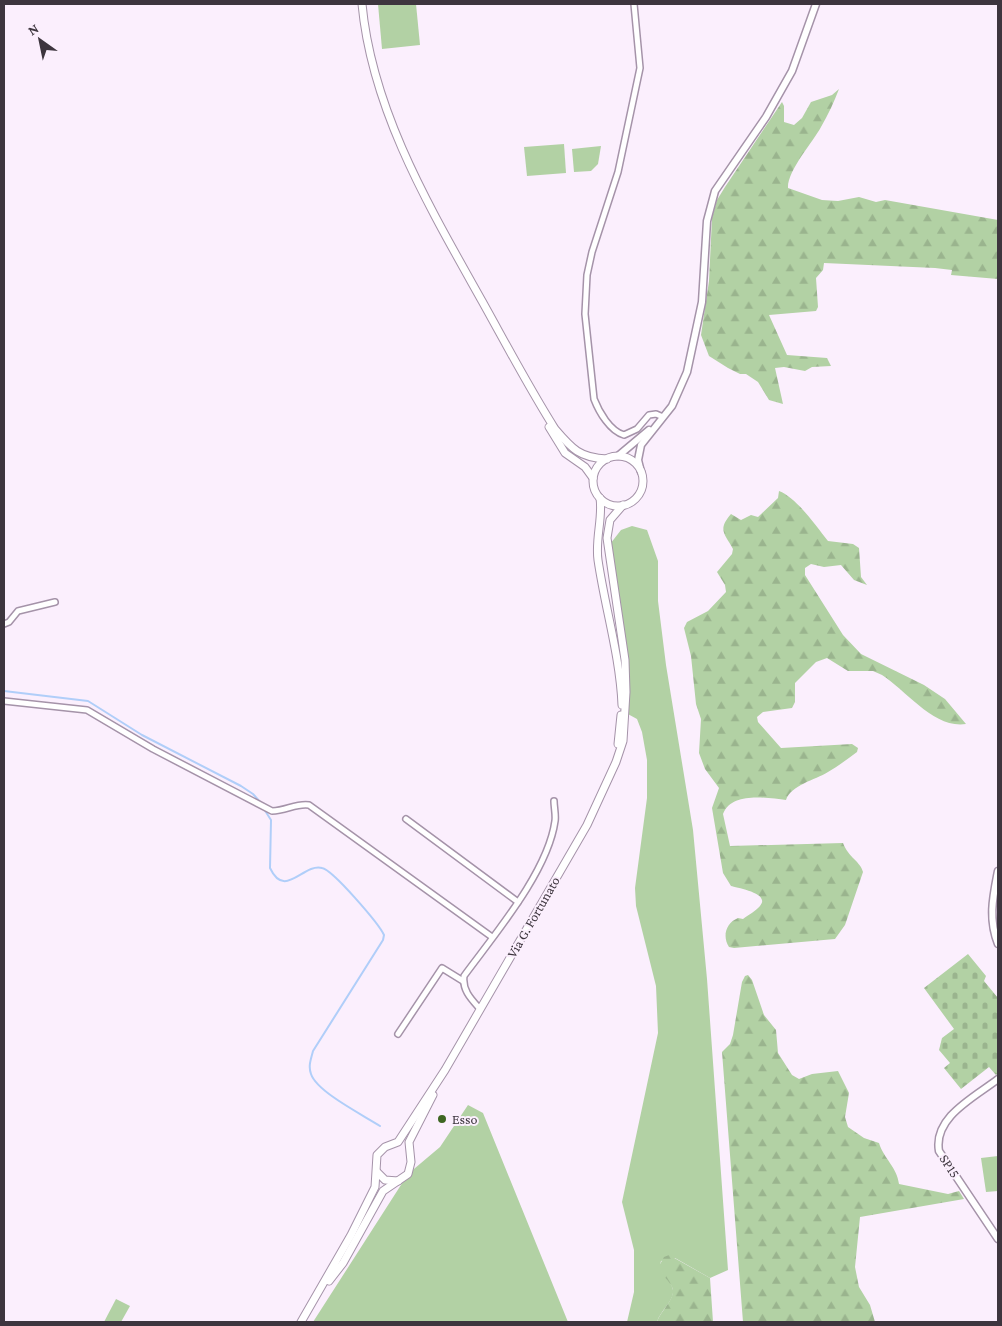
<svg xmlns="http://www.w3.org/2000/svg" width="1002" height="1326" font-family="'Crimson Pro',serif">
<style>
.green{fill:#b2d1a4}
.forest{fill:url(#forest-firs)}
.cemetery{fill:url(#cemetery-stones)}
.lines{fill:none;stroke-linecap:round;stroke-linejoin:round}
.stream{stroke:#b0cef9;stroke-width:2}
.minor-casing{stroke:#a593a9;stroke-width:8}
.tertiary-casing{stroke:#a593a9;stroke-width:9}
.secondary-casing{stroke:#a593a9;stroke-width:9}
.minor{stroke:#fff;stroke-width:5}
.tertiary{stroke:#fff;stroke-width:6}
.secondary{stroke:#fff;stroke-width:7}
.poi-dot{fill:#3e6622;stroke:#fbeffd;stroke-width:2}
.labels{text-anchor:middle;stroke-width:4;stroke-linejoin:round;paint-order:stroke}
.street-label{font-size:14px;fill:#3d353e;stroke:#fbeffd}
.poi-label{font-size:14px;fill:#3d353e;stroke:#fbeffd;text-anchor:start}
</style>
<defs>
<pattern id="forest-firs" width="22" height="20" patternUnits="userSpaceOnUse" patternTransform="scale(1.25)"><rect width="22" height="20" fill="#b2d1a4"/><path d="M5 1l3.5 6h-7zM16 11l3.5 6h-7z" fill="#9ab48e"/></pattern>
<pattern id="cemetery-stones" width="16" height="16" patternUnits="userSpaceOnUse" patternTransform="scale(1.25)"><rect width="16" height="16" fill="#b2d1a4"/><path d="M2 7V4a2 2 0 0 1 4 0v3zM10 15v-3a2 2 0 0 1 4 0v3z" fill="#9ab48e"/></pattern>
</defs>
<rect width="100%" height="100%" fill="#fbeffd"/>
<g class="green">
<path d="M378,4h38l4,41 -38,4z"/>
<path d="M564,144l2,29 -39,3 -3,-29z"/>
<path d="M601,146l-3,18 -7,7 -17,1 -2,-23z"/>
<path d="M632,526l15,4 11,31v40l8,64 27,165 14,149 21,291 -18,8 -35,-20 -14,3c-4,13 10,17 12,29 2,10 -13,21 -16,32h-30l7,-30v-42l-12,-48 36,-169 -2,-47 -20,-80 -1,-18 12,-90v-38l-5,-28 -5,-13 -11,-6v-21l-19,-144 14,-18z"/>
<path d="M468,1105l15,8 85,209h-255l95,-148 32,-27z"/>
<path d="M998,1156v35l-12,1 -5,-34z"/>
<path d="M116,1299l14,7 -9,16h-17z"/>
</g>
<g class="forest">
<path d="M839,89c-5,13 -11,26 -18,38 -8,15 -34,44 -33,61l34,12 16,1 21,-4 17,5 9,-2 113,20v59l-47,-4 1,-5 -17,-2 -111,-5 -1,7 -7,8 2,29 -2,4 -47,4 18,40 40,3 4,8 -19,1 -7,4 -21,-4 -9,1 8,36 -14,-4 -11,-18 -12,-8h-6l-12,-6 -19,-12 -8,-21 8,-54 3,-63 5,-18 8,-13 57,-85 2,4v16l10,3 8,-7 9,-16 21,-7z"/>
<path d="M779,491c18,7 37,35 49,50l25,3 6,4 2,29 6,8 -13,-5 -13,-15 -17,2 -13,-3 -6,4v7l38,60 18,19 63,31 21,14 21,25c-32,5 -59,-33 -84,-49l-9,-4h-25l-21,-13 -11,4 -21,21v19l-3,6 -29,4 -6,5 1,5 23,26 71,-4 6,4 -1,4c-9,7 -19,14 -29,20 -13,8 -37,13 -42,28 -19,-2 -54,-9 -63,14l7,32 113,-3c5,14 18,19 20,29l-18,53 -10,14 -101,9 -5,-1c-7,-11 -3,-24 9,-29l5,1c5,-4 13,-8 17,-13 11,-13 -23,-18 -29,-20l-8,-13 -11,-65 7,-20 -14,-19 -6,-16 2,-34 -5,-15 -5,-48 -7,-28 3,-6 21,-11 18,-19 -1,-7 -8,-13 15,-18 1,-5c-8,-15 -16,-19 -2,-35l10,6 10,-5 7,2 20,-19z"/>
<path d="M748,975l4,5 12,35 12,15 2,23 14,22 7,4 13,-5 26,-3 11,22 -4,24 3,10 16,11 15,5c5,16 18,24 20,41l49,10 11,-3 5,8 -104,18 -5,50 4,20 11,18 5,17h-132l-21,-270 8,-8 3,-9 9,-53 3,-6z"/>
<path d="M669,1255l41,23 3,44h-56c3,-11 20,-24 15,-35 -4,-8 -11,-12 -13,-21l5,-9z"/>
</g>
<path class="cemetery" d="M968,954l18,22 -2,5 14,17v75l-2,2 -7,-8 -28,22 -17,-21 6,-5 -11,-13 3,-12 12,-9 -30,-41z"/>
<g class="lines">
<g class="stream">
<path d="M4,691l84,10 54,34 99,51 12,8 8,9"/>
<path d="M264,809l7,11 -1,48c15,32 33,-5 52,0 11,2 57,56 62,67l-1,5 -70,111c-2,8 -5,15 -2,23 6,18 52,41 69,52"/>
</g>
<g class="minor-casing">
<g id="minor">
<path d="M634,4l6,64 -22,104 -26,80 -5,23 -2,39 9,85c5,13 16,32 30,36l13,-6 12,-14 7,-1 7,3"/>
<path d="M4,624l5,-2 9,-11 37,-9"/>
<path d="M4,701l83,9 66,39 119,62c14,0 24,-8 37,-6l183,132"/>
<path d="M406,819l112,83"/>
<path d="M480,1009c-9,-10 -18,-19 -16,-33 30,-41 84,-104 91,-155 1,-6 -1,-14 -1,-20"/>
<path d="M398,1034l44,-66 21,13"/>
</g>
</g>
<g class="tertiary-casing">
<g id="tertiary">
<path d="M618,456l31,-26"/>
<path d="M641,472l-3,-12 3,-15 31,-39 15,-34 15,-70 5,-81 8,-30 51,-74 26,-46 24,-67"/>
<path d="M998,871c-5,26 -10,47 0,73"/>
<path d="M998,1079c-23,18 -65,38 -59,72l59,88"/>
</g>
</g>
<g class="secondary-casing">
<g id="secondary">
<path d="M362,4c10,107 68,204 120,297 24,43 47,87 73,128 17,20 25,29 52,30"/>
<path d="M549,427l16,26 20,14 8,11"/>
<circle cx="618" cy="481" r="25"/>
<path d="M600,498c3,20 -5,41 -2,62 7,48 22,96 24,145"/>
<path d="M618,744l3,-29"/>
<path d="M377,1172l8,8 13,1"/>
<path d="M329,1281l14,-18 40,-72 25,-17 3,-12 -2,-20 24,-47"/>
<path d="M301,1322l50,-87 24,-48 2,-32 8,-8 13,-5 47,-72 142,-245 29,-63 7,-21 3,-49 -1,-32 -18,-122 3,-18 13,-15"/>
</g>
</g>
<use href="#minor" class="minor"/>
<use href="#tertiary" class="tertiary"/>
<use href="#secondary" class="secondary"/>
</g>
<circle class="poi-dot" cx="442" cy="1119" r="5"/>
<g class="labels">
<g class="street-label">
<text transform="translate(533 917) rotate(-60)" y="5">Via G. Fortunato</text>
<text transform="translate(950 1166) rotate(57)" y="5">SP15</text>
</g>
<g class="poi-label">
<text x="452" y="1124">Esso</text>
</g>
</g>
<rect width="1002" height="1326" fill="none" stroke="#3d353e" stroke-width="10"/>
<g transform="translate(40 40) rotate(327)" stroke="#fbeffd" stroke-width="4" paint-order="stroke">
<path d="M0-4L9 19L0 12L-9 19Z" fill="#3d353e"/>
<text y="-8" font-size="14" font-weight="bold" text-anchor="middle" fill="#3d353e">N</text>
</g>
</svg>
